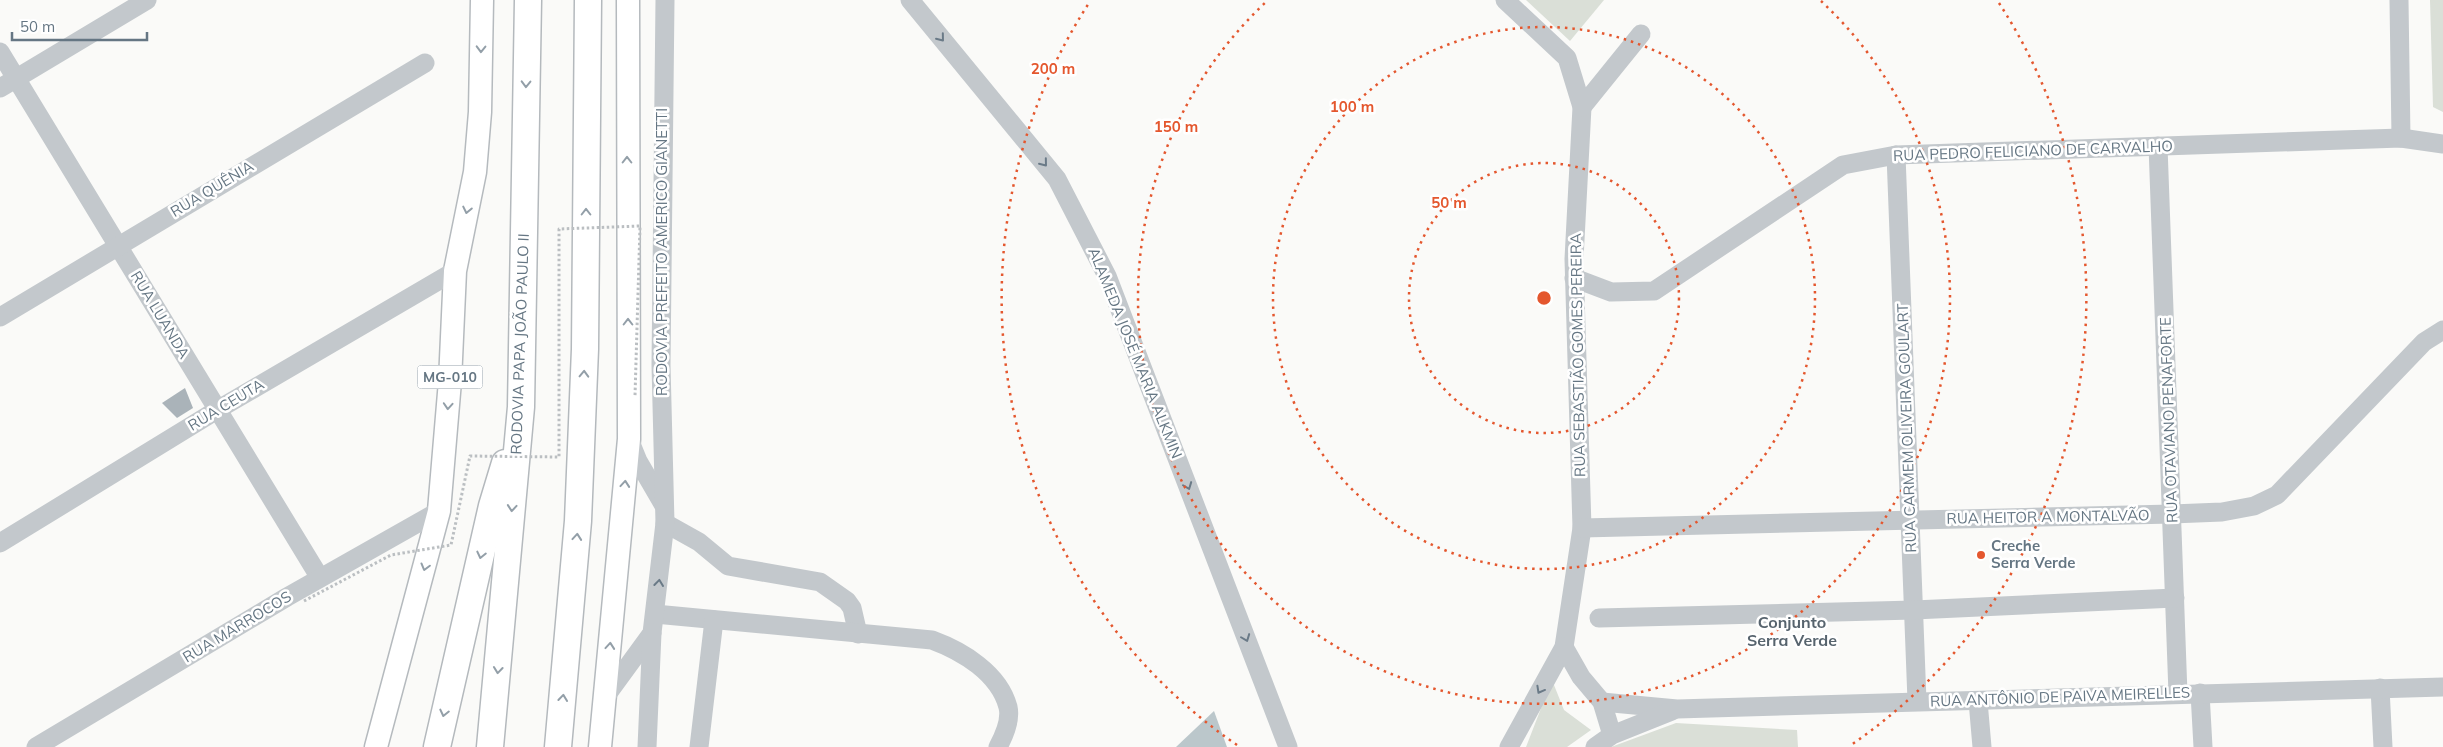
<svg xmlns="http://www.w3.org/2000/svg" width="2443" height="747" font-family="Mulish,sans-serif">
<style>
.green{fill:#dadfd7}
.water{fill:#bbc7cb}
.building{fill:#aab3b9}
.lines{fill:none;stroke-linecap:round;stroke-linejoin:round}
.major-casing{stroke:#b5babe;stroke-width:25}
.highway-casing{stroke:#b4b9bd;stroke-width:29}
.minor{stroke:#c3c8cc;stroke-width:19}
.major{stroke:#fff;stroke-width:22}
.highway{stroke:#fff;stroke-width:26}
.path-bridge{stroke:#bbbfc2;stroke-width:3;stroke-dasharray:2.5 2.5;stroke-linecap:butt}
.oneway{stroke:#6a7a87}
.oneway2{stroke:#939fa8}
.ring{fill:none;stroke:#e4572e;stroke-width:2.5;stroke-dasharray:2.5 5}
.poi-dot{fill:#e4572e;stroke:#fff;stroke-width:2}
.labels{text-anchor:middle;stroke-width:5;stroke-linejoin:round;paint-order:stroke}
.shield{fill:#fff;stroke:#939fa8;stroke-width:1}
.shield-label{font-size:14px;font-weight:bold;fill:#657683}
.street-label{font-size:15px;fill:#657683;stroke:#fff}
.poi-label{font-size:15px;font-weight:bold;fill:#657683;stroke:#fff;text-anchor:start}
.neighbourhood-label{font-size:16px;font-weight:bold;fill:#57646e;stroke:#fff}
.centre{fill:#e4572e;stroke:#fff;stroke-width:2.5}
.ring-label{font-size:15px;text-anchor:middle;font-weight:bold;fill:#e4572e;stroke:#fff;stroke-width:5;stroke-linejoin:round;paint-order:stroke}
</style>
<rect width="100%" height="100%" fill="#fafaf8"/>
<g class="green">
<path d="M1526,0h78l-34,41z"/>
<path d="M2430,0h13v112l-10,-5z"/>
<path d="M1552,680l12,30 27,20 -24,17h-41z"/>
<path d="M1676,723l121,7 1,17h-187z"/>
</g>
<path class="water" d="M1214,711l13,36h-51z"/>
<path class="building" d="M185,388l8,20 -16,10 -15,-15z"/>
<g class="lines">
<g class="major-casing">
<g id="major">
<path d="M376,747l63,-236 11,-130 5,-110 20,-99 5,-60 2,-112"/>
<path d="M600,747l29,-308 -1,-439"/>
</g>
</g>
<g class="highway-casing">
<g id="highway">
<path d="M437,747l55,-241 13,-43"/>
<path d="M490,747l31,-340 7,-407"/>
<path d="M558,747l20,-226 7,-172 3,-349"/>
</g>
</g>
<g class="minor">
<path d="M910,0l147,179 50,97 181,471"/>
<path d="M1505,0l62,58 15,49 -8,152 8,269 -18,119 -55,100"/>
<path d="M2399,0l2,138"/>
<path d="M0,52l320,526"/>
<path d="M0,88l147,-88"/>
<path d="M1582,107l59,-73"/>
<path d="M2158,146l20,548"/>
<path d="M1896,155l21,546"/>
<path d="M1574,278l37,14 43,-1 189,-126 53,-10 505,-17 42,6"/>
<path d="M0,317l425,-254"/>
<path d="M629,439l9,22 25,43"/>
<path d="M665,523l34,19 29,24 92,16 27,19 5,7 6,26"/>
<path d="M1582,528l590,-14 50,-2 32,-6 23,-11 147,-153 19,-12"/>
<path d="M0,543l217,-133 238,-139"/>
<path d="M655,614l277,26c30,11 67,33 76,67 3,13 -4,29 -10,40"/>
<path d="M1599,618l315,-8 261,-12"/>
<path d="M1564,647l17,30 21,25 10,33"/>
<path d="M2380,688l3,59"/>
<path d="M2200,693l3,54"/>
<path d="M606,696l46,-63 13,-110 -4,-158 4,-365"/>
<path d="M1978,701l4,46"/>
<path d="M1602,702l75,7 766,-22"/>
<path d="M36,747l251,-150 152,-86"/>
<path d="M647,747l5,-114"/>
<path d="M699,747l15,-127"/>
<path d="M1595,747l17,-12 60,-24"/>
</g>
<use href="#major" class="major"/>
<use href="#highway" class="highway"/>
<path class="path-bridge" d="M304,601l87,-46 60,-10 19,-89 89,1v-228l81,-3 -5,170"/>
</g>
<defs><path id="oneway-chevron" d="M-2-3.5L2.5 0L-2 3.5" fill="none" stroke-width="1.6" stroke-linecap="round" stroke-linejoin="round" transform="scale(1.25)"/></defs>
<g class="oneway">
<use href="#oneway-chevron" transform="translate(941 38) rotate(51)"/>
<use href="#oneway-chevron" transform="translate(1044 163) rotate(51)"/>
<use href="#oneway-chevron" transform="translate(1188 486) rotate(69)"/>
<use href="#oneway-chevron" transform="translate(659 583) rotate(-83)"/>
<use href="#oneway-chevron" transform="translate(1246 638) rotate(69)"/>
<use href="#oneway-chevron" transform="translate(1540 690) rotate(119)"/>
</g>
<g class="oneway2">
<use href="#oneway-chevron" transform="translate(481 49) rotate(91)"/>
<use href="#oneway-chevron" transform="translate(526 84) rotate(91)"/>
<use href="#oneway-chevron" transform="translate(627 160) rotate(-90)"/>
<use href="#oneway-chevron" transform="translate(467 210) rotate(102)"/>
<use href="#oneway-chevron" transform="translate(586 212) rotate(-90)"/>
<use href="#oneway-chevron" transform="translate(628 322) rotate(-90)"/>
<use href="#oneway-chevron" transform="translate(584 374) rotate(-88)"/>
<use href="#oneway-chevron" transform="translate(448 406) rotate(94)"/>
<use href="#oneway-chevron" transform="translate(625 484) rotate(-85)"/>
<use href="#oneway-chevron" transform="translate(512 508) rotate(95)"/>
<use href="#oneway-chevron" transform="translate(577 537) rotate(-85)"/>
<use href="#oneway-chevron" transform="translate(481 555) rotate(103)"/>
<use href="#oneway-chevron" transform="translate(425 567) rotate(105)"/>
<use href="#oneway-chevron" transform="translate(610 646) rotate(-85)"/>
<use href="#oneway-chevron" transform="translate(498 670) rotate(96)"/>
<use href="#oneway-chevron" transform="translate(563 698) rotate(-84)"/>
<use href="#oneway-chevron" transform="translate(444 713) rotate(103)"/>
</g>
<g class="ring">
<circle cx="1544" cy="298" r="135"/>
<circle cx="1544" cy="298" r="271"/>
<path d="M1821 1A406 406 0 1 1 1267 1"/>
<path d="M1237 745A542 542 0 0 1 1089 3M1999 3A542 542 0 0 1 1851 745"/>
</g>
<circle class="poi-dot" cx="1981" cy="555" r="5"/>
<g class="labels">
<rect class="shield" x="417.5" y="365.5" width="65" height="23" rx="4"/>
<g class="shield-label">
<text x="450" y="382">MG-010</text>
</g>
<g class="street-label">
<text transform="translate(2033 151) rotate(-2)" y="5">RUA PEDRO FELICIANO DE CARVALHO</text>
<text transform="translate(212 189) rotate(-31)" y="5">RUA QUÊNIA</text>
<text transform="translate(662 252) rotate(-90)" y="5">RODOVIA PREFEITO AMERICO GIANETTI</text>
<text transform="translate(160 315) rotate(59)" y="5">RUA LUANDA</text>
<text transform="translate(520 344) rotate(-88)" y="5">RODOVIA PAPA JOÃO PAULO II</text>
<text transform="translate(1135 353) rotate(68)" y="5">ALAMEDA JOSÉ MARIA ALKMIN</text>
<text transform="translate(1578 355) rotate(-91)" y="5">RUA SEBASTIÃO GOMES PEREIRA</text>
<text transform="translate(226 405) rotate(-31)" y="5">RUA CEUTA</text>
<text transform="translate(2169 420) rotate(-92)" y="5">RUA OTAVIANO PENAFORTE</text>
<text transform="translate(1907 428) rotate(-92)" y="5">RUA CARMEM OLIVEIRA GOULART</text>
<text transform="translate(2048 517) rotate(-1)" y="5">RUA HEITOR A MONTALVÃO</text>
<text transform="translate(237 627) rotate(-31)" y="5">RUA MARROCOS</text>
<text transform="translate(2060 697) rotate(-2)" y="5">RUA ANTÔNIO DE PAIVA MEIRELLES</text>
</g>
<g class="poi-label">
<text x="1991" y="551">Creche<tspan x="1991" dy="17">Serra Verde</tspan></text>
</g>
<g class="neighbourhood-label">
<text x="1792" y="628">Conjunto<tspan x="1792" dy="18">Serra Verde</tspan></text>
</g>
</g>
<circle cx="1544" cy="298" r="8" class="centre"/>
<g class="ring-label">
<text x="1053" y="74">200 m</text>
<text x="1352" y="112">100 m</text>
<text x="1176" y="132">150 m</text>
<text x="1449" y="208">50 m</text>
</g>
<path d="M12 32v8h135v-8" fill="none" stroke="#657683" stroke-width="2.5"/>
<text x="20" y="32" font-size="15" fill="#657683" stroke="#ffffff" stroke-width="4" paint-order="stroke">50 m</text>
</svg>
